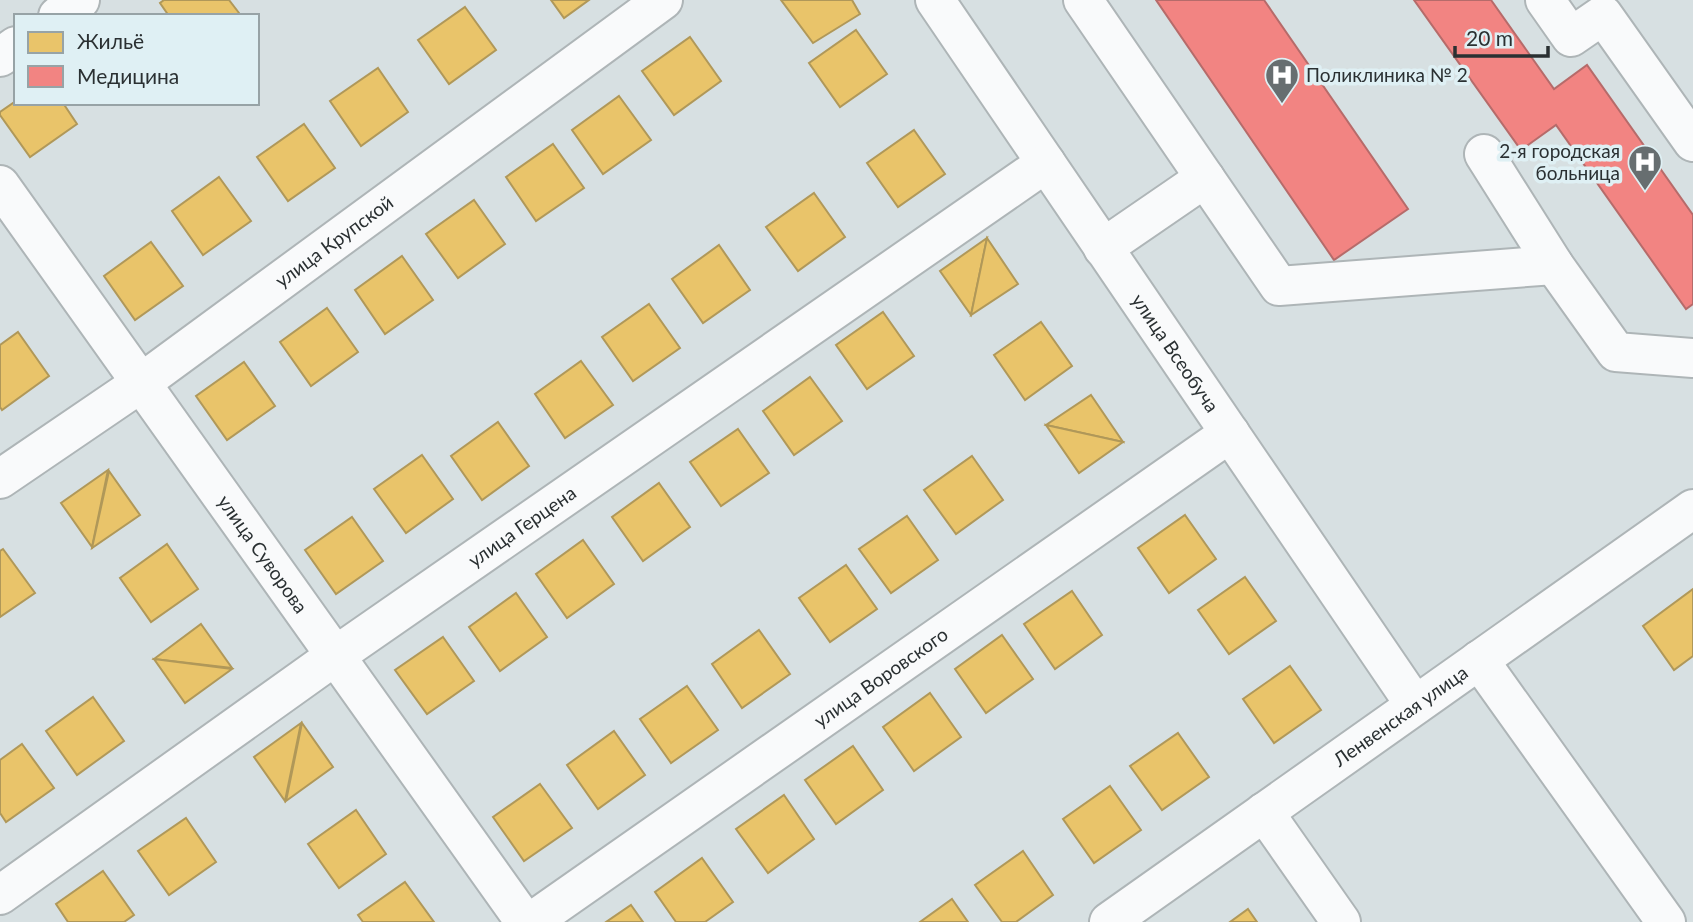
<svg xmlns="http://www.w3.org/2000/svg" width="1693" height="922" font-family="Lato,sans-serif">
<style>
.homes{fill:#e9c46a;stroke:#b09859;stroke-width:2}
.health{fill:#f28482;stroke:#b66b6a;stroke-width:2}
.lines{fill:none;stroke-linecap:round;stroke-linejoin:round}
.minor-casing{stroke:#aeb5b7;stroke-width:42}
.minor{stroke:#f9fafb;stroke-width:38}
.labels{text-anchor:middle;stroke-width:7;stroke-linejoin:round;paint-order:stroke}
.poi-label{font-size:19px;fill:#2a3032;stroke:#dff0f4;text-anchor:start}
.street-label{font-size:19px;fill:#2a3032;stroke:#dff0f4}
</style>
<rect width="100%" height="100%" fill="#d7e0e2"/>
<g class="homes">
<path d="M164,0h65l10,13 -4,3h-66l-9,-13z"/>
<path d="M551,0h38l-25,18z"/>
<path d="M781,0h71l8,14 -47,29z"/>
<path d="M465,7l31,43 -47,34 -31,-44z"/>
<path d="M856,30l31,44 -47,33 -31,-44z"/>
<path d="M690,37l31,44 -47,34 -32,-44z"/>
<path d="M378,68l30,44 -47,34 -31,-45z"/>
<path d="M619,96l32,44 -48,34 -31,-44z"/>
<path d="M16,101v2h47l14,21 -47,33 -30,-42v-3z"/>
<path d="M304,124l31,44 -47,33 -31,-44z"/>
<path d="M914,130l31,44 -47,33 -31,-44z"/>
<path d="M553,144l31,44 -48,33 -30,-44z"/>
<path d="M219,177l32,44 -48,34 -31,-44z"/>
<path d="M814,193l31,44 -47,34 -32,-44z"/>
<path d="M474,200l31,44 -47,34 -32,-44z"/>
<path d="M987,238l-16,77 -31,-44z"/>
<path d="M987,238l31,46 -47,31z"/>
<path d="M151,242l32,44 -48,34 -31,-44z"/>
<path d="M719,245l31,45 -47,33 -31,-44z"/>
<path d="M402,256l31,44 -48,34 -30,-44z"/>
<path d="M649,304l31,44 -47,33 -31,-44z"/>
<path d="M327,308l31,44 -47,34 -31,-44z"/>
<path d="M883,312l31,44 -47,33 -31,-44z"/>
<path d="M1041,322l31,44 -47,34 -31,-45z"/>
<path d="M18,332l31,44 -47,34 -2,-3v-62z"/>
<path d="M581,361l32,44 -48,33 -30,-44z"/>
<path d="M244,362l31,44 -48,34 -31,-44z"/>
<path d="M810,377l32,44 -48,34 -31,-44z"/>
<path d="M1091,395l32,47 -77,-17z"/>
<path d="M498,422l31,44 -47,34 -31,-44z"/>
<path d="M1046,425l77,17 -44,31z"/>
<path d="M738,429l31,44 -48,33 -31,-44z"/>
<path d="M422,455l31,44 -47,34 -32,-44z"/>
<path d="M972,456l31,44 -47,34 -32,-44z"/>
<path d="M108,470l-16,77 -31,-44z"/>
<path d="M109,471l31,44 -48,33z"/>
<path d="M659,483l31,44 -47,34 -31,-44z"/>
<path d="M1185,515l31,44 -47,34 -31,-45z"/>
<path d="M907,516l31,44 -47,33 -32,-44z"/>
<path d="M352,517l31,44 -47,33 -31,-44z"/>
<path d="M583,540l31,44 -47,34 -31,-44z"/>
<path d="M167,544l31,45 -47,33 -31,-44z"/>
<path d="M3,549l32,44 -35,24v-66z"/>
<path d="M846,565l31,44 -47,33 -31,-44z"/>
<path d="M1245,577l31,44 -47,33 -31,-44z"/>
<path d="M1693,589v67l-19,14 -31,-44z"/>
<path d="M1072,591l30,44 -47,34 -31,-45z"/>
<path d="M516,593l31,44 -47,34 -31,-44z"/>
<path d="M201,624l31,44 -78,-9z"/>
<path d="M759,630l31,44 -48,34 -30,-44z"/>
<path d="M1002,635l31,44 -47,34 -31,-44z"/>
<path d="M443,637l31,44 -47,33 -32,-44z"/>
<path d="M154,659l78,10 -47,34z"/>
<path d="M1290,666l31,44 -47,33 -31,-44z"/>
<path d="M687,686l31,44 -47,33 -31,-44z"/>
<path d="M930,693l31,44 -47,34 -31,-44z"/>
<path d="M93,697l31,44 -47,34 -31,-44z"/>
<path d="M301,723l-16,78 -31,-44z"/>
<path d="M302,723l31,44 -47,34z"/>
<path d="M614,731l31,44 -47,34 -31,-44z"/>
<path d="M1178,733l31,44 -47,33 -32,-44z"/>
<path d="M22,744l32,44 -48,34 -6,-9v-53z"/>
<path d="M853,746l30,44 -47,34 -31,-44z"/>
<path d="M540,784l32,44 -48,33 -31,-44z"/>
<path d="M1110,786l31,44 -47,33 -31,-44z"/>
<path d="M784,795l30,44 -46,34 -32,-44z"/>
<path d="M356,810l30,44 -47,34 -31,-44z"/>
<path d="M186,818l30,44 -47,33 -31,-44z"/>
<path d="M1023,851l30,44 -37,27h-14l-27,-37z"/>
<path d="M702,858l31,44 -28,20h-29l-21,-30z"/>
<path d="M103,871l31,44 -10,7h-56l-12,-18z"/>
<path d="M405,882l29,40h-71l-5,-7z"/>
<path d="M952,899l16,23h-48z"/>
<path d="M631,905l12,17h-37z"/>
<path d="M1248,909l9,13h-27z"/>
</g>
<g class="health">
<path d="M1156,0h108l144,209 -74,51z"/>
<path d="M1414,0h77l63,89 33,-24 106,150v89l-7,5 -130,-184 -35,25z"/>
</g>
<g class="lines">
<g class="minor-casing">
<g id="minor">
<path id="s1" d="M935,0l480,705"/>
<path d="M1083,0l196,286 275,-21"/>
<path d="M1545,0l26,37 32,-22 90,127"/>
<path d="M58,16l22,-16"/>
<path d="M0,57l16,-11"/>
<path d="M1484,154l70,111 62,87 77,6"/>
<path id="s2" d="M0,185l525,737"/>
<path d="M1103,248l102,-70"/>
<path id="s3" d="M0,479l141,-96 522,-383"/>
<path d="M1479,660l187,262"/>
<path d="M1264,812l77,110"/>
<path id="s4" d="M0,895l335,-239 711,-493"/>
<path id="s5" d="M531,922l699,-489"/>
<path id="s6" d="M1109,922l584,-413"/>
</g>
</g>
<use href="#minor" class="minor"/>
</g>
<defs>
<g id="hospital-pin" transform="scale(1.75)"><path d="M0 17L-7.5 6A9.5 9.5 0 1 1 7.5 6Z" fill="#676e70" stroke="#dff0f4"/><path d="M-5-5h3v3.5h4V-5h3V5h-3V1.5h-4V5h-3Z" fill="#fff"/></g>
</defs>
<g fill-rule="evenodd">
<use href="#hospital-pin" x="1282" y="75"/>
<use href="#hospital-pin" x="1645" y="162"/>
</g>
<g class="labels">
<g class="poi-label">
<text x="1306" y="82">Поликлиника № 2</text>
<text x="1620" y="158" text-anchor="end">2-я городская<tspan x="1620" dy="22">больница</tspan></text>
</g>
<g class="street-label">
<text dy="7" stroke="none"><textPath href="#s3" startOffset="410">улица Крупской</textPath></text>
<text dy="7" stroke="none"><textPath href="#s1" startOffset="427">улица Всеобуча</textPath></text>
<text dy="7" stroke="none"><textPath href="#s4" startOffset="639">улица Герцена</textPath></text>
<text dy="7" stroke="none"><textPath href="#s2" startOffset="453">улица Суворова</textPath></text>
<text dy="7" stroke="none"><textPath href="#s5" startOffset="427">улица Воровского</textPath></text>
<text dy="7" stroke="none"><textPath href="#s6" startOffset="357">Ленвенская улица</textPath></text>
</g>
</g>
<rect x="14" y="14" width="245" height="91" fill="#dff0f4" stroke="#97a3a6" stroke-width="2"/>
<rect x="28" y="32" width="35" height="21" fill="#e9c46a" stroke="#97a3a6" stroke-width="2"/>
<text x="77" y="49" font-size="21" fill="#2a3032">Жильё</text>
<rect x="28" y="66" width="35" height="21" fill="#f28482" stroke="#97a3a6" stroke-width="2"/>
<text x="77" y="84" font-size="21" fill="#2a3032">Медицина</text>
<path d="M1455 46v10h93v-10" fill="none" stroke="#2a3032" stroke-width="3.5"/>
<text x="1466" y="46" font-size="21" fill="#2a3032" stroke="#dff0f4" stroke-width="5" paint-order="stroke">20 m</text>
</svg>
